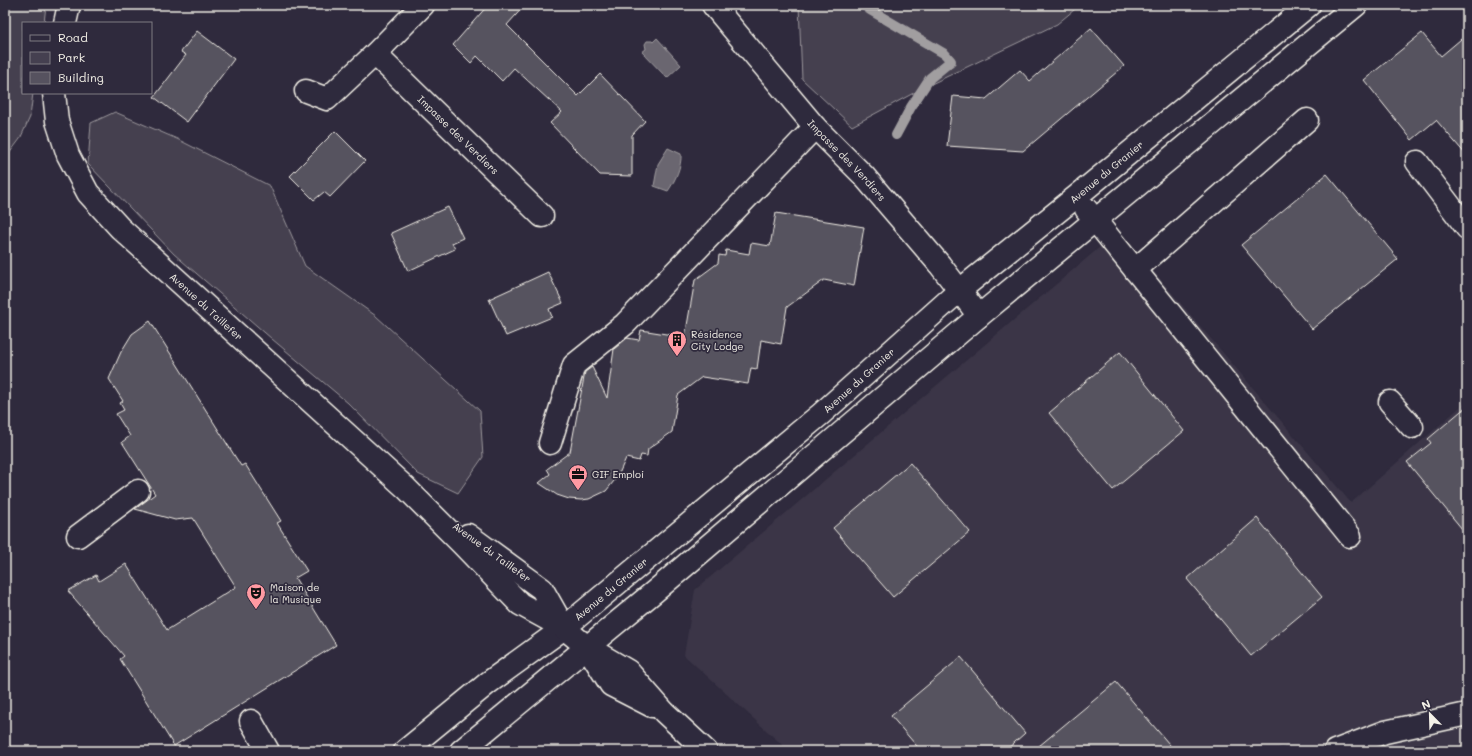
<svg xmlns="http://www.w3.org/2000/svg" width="1472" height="756" font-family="Mali,sans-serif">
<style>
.built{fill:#3b3647}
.green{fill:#454050;stroke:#9c989c}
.water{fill:#6a6670;stroke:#a19ea0}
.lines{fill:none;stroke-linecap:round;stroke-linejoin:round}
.stream{stroke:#a19ea0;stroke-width:10}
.building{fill:#56525f;stroke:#f4f1e8}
.minor-casing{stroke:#f4f1e8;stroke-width:25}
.major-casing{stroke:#f4f1e8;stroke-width:25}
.minor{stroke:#2f2a3d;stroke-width:22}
.major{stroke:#2f2a3d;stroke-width:22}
.labels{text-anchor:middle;stroke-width:3.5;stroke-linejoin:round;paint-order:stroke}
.street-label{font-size:10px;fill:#f4f1e8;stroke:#2f2a3d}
.poi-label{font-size:10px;fill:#f4f1e8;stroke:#2f2a3d;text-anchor:start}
</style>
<rect width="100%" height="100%" fill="#2f2a3d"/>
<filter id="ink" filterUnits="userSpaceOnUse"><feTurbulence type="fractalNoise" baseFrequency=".025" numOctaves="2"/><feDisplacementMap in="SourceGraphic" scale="8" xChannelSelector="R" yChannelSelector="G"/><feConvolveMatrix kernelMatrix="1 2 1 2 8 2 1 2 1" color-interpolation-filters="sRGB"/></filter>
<g filter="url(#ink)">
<path class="built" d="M1119,231l232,272 116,-102v350h-185l3,-6 -12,6h-484l-105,-96 11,-65z"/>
<g class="green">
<path d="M5,5h41l-2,18h-21v70h10l-3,24 -10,22 -15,20z"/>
<path d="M799,5h281l-23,19 -134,64 -71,38 -50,-47z"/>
<path d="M115,112l62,27 93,47 35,80 71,50 104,95 3,46 -25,36 -40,-19 -70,-71 -76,-64 -98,-85 -86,-90 3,-41z"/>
</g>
<g class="water">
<path d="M657,38l24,27 -14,13 -25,-26 4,-3 -1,-5 2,-3h5l1,1z"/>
<path d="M668,148l13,6c1,12 -6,27 -13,37l-14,-5 4,-22z"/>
</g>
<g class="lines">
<path class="stream" d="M864,5l6,5 75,44 6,7 -21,17 -19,29 -15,28"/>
</g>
<g class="building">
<path d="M488,5h37l-18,20 71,71 22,-22 45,47 -13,14v41l-32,-1 -50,-52 12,-11 -48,-44 -12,13 -25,-25 -6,7 -18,-18z"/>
<path d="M1091,28l33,38 -101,85 -76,-5 6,-50 33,3 34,-29 10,11z"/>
<path d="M197,31l37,28 -47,63 -33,-25 32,-42 -5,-3z"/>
<path d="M1422,33l19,23 26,-22v122l-31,-36 -24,20 -48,-60z"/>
<path d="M335,131l30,30 -35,36 -6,-5 -10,8 -24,-24z"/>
<path d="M1327,174l71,85 -86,70 -71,-84z"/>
<path d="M448,207l15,31 -11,5 3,6 -47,22 -17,-38z"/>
<path d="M776,213l88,14 -10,59 -30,-6 -37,27 -6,37 -20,-4 -4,29 -6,-1 -3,16 -46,-7 -24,18 -6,37 -24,17 -1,7 -6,-1 -2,6 -13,-3 -8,18 -12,15 -17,8 -8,1 -12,-1 -12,-4 -18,-12 11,-9 -3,-5 23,-17 15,-80 7,-5 15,31 7,-49 13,-11 12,2 2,-10 44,7 10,-57 23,-17 1,-8 6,1 1,-6 23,4 2,-11 19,3z"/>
<path d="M548,272l15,31 -14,6 3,8 -46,19 -17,-37z"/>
<path d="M150,321l91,145 4,-2 36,57 -4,2 30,48 -12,7 41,67 -162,101 -54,-87 4,-3 -56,-65 28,-16 3,6 27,-17 41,66 69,-43 -43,-69 -18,2 -40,-11 20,-15 -33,-52 8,-6 -14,-22 8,-4 -4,-7 3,-2 -14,-22 12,-27 11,-18z"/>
<path d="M1120,352l64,79 -71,59 -64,-77z"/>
<path d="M1467,406v129l-60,-73 24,-19 -3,-4z"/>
<path d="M910,463l60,69 -77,65 -60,-69z"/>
<path d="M1257,518l65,79 -71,59 -64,-77z"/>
<path d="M961,657l64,76 -20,18h-84l-30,-35z"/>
<path d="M1116,682l59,69h-142z"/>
</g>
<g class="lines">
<g class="minor-casing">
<g id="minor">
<path id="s1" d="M713,5l102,122 48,48 77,90 39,51"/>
<path id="s2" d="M375,54l167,162"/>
<path d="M306,91l21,8 48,-45 48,-49"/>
<path d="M1417,162l50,66"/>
<path d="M1086,209l264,327"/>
<path d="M1135,270l172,-150"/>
<path d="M1390,402l22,25"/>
<path d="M550,443l24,-78 51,-41 190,-197"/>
<path d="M78,536l60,-45"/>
<path d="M251,721l17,30"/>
<path id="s3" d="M405,751l83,-68 76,-55 257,-214 139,-124 117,-94 232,-191"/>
<path d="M461,751l193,-159 325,-276 377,-311"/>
<path d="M1335,751l50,-19 82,-18"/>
</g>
</g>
<g class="major-casing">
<g id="major">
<path d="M65,23l4,-18"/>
<path id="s4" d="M54,93l3,28 11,34 20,38 32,35 286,260 56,56 58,60 44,24 23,19 41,24 36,41 42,39"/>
<path d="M468,535l74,54 22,39"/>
<path d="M589,650l22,35 41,21"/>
</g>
</g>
<use href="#minor" class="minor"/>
<use href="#major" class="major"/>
</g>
</g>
<defs>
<g id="building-pin" transform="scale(1)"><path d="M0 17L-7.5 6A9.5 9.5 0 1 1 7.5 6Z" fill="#ff9aa2" stroke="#2f2a3d"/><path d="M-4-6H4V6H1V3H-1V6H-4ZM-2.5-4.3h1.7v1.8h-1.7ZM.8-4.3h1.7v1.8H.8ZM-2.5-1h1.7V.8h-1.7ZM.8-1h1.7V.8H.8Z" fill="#111"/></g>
<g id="office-pin" transform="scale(1)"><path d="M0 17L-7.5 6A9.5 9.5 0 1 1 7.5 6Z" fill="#ff9aa2" stroke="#2f2a3d"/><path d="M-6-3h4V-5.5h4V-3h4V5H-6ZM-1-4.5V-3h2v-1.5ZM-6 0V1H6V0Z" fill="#111"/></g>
<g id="theatre-pin" transform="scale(1)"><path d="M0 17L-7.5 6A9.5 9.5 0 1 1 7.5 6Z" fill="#ff9aa2" stroke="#2f2a3d"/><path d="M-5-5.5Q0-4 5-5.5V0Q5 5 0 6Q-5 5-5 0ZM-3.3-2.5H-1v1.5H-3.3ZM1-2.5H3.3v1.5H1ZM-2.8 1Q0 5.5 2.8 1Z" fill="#111"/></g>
</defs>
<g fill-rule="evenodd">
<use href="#building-pin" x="677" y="340"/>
<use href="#office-pin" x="578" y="474"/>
<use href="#theatre-pin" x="256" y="593"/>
</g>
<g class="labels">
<g class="street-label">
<text dy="4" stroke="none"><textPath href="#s2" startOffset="116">Impasse des Verdiers</textPath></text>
<text dy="4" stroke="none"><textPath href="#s1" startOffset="205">Impasse des Verdiers</textPath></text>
<text dy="4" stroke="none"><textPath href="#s3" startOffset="910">Avenue du Granier</textPath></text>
<text dy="4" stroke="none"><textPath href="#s4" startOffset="271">Avenue du Taillefer</textPath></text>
<text dy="4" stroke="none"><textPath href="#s3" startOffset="586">Avenue du Granier</textPath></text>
<text transform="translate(492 552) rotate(36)" y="4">Avenue du Taillefer</text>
<text dy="4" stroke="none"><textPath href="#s3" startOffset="262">Avenue du Granier</textPath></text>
</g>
<g class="poi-label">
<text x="691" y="338">Résidence<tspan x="691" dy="12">City Lodge</tspan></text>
<text x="592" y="478">GIF Emploi</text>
<text x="270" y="591">Maison de<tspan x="270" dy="12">la Musique</tspan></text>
</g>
</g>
<rect width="1472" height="756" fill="none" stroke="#2f2a3d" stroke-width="20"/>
<rect x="10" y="10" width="1452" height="736" fill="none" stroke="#f4f1e8" stroke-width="1.5" filter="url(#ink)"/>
<rect x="22" y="22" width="130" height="72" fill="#2f2a3d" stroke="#7e7a81"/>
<rect x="30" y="35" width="20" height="6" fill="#2f2a3d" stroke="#7e7a81"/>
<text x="58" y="42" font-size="12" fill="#f4f1e8">Road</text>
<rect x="30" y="52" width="20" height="12" fill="#454050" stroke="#7e7a81"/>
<text x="58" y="62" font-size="12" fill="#f4f1e8">Park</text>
<rect x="30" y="72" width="20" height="12" fill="#56525f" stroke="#7e7a81"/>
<text x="58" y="82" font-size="12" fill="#f4f1e8">Building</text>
<g transform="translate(1430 714) rotate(337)" stroke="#2f2a3d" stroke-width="3" paint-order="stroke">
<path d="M0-3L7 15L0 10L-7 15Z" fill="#f4f1e8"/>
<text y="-6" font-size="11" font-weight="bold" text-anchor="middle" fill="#f4f1e8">N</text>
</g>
</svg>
